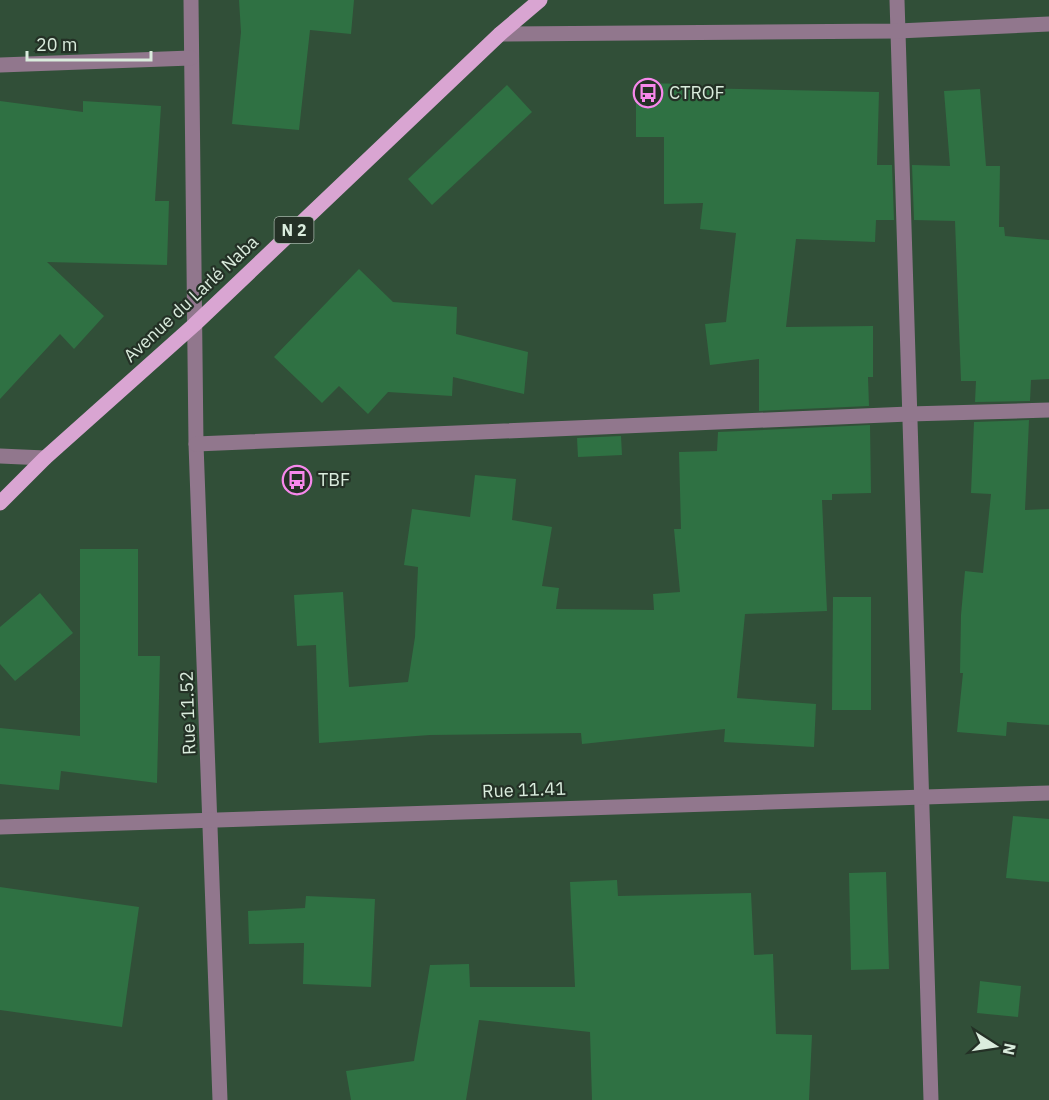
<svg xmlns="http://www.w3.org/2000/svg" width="1049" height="1100" font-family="'IBM Plex Sans',sans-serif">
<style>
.building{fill:#2f7143}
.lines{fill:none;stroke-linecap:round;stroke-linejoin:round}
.minor{stroke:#91778d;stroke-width:15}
.major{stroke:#d9a5d2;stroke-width:15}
.labels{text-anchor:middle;stroke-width:4.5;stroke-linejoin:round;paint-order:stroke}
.shield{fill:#243126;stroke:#a3b4a6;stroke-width:1.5}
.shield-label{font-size:16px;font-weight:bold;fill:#daecdd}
.poi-label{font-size:18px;fill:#daecdd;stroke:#243126;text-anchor:start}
.street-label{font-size:18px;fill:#daecdd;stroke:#243126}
</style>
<rect width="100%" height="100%" fill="#314f38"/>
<g class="building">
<path d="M239,0h115l-3,34 -41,-4 -11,100 -67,-6 9,-92z"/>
<path d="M636,83l57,1v4l186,4 -2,73h15l2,55h-18l-1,22 -79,-3 -10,88 87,-1v51h-5l1,29 -110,5v-52l-49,6 -5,-41 21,-2 10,-89 -36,-4 3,-26 -39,1v-67h-28z"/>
<path d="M507,85l25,27 -100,93 -24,-26z"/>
<path d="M980,89l6,77h14l-1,61h5l1,9 44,4v139l-18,1 -1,21 -55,1 1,-21h-15l-6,-160 -41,-1 -2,-55 38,1 -6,-75z"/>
<path d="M0,101l83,11v-11l78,5 -6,95h14l-2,64 -120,-3 57,54 -30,33 -14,-15 -60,65z"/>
<path d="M359,269l34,33 64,5 -1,27 72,18 -4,42 -71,-17 -1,19 -64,-4 -20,22 -29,-28 -17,17 -48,-46z"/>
<path d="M1029,420l-4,90 24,-1v216l-42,-3 -1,14 -49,-4 6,-59h-3l1,-58 4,-44 18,2 8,-79 -20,-1 3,-71z"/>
<path d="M870,425l1,68 -39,1v6h-10l5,111 -82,3 -8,84 79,6 -2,43 -90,-5 1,-13 -143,15 -1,-11 -151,2 -111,8 -3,-98 -19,1 -3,-51 49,-3 6,95 59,-5 7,-45 3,-70 -14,-2 8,-56 58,8 5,-42 41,4 -4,41 40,7 -10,59 17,2 -3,21 98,1 -1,-16 27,-2 -6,-63h7l-2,-77 38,-1 1,-19z"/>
<path d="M621,436l1,19 -44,2 -1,-19z"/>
<path d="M80,549h58v107h22l-3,127 -96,-12 -2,19 -59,-6v-56l80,8z"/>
<path d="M40,593l33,40 -58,48 -15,-17v-37z"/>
<path d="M833,597h38v113h-39z"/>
<path d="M1013,816l36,3v63l-43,-4z"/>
<path d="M886,872l3,97 -38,1 -2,-97z"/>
<path d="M617,880l1,16 133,-3 3,62 19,-1 3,80 36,1 -3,65h-217l-2,-68 -111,-12 -13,80h-115l-5,-29 68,-10 16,-96 39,-1 1,23h105l-5,-105z"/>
<path d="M0,887l139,20 -17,120 -122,-17z"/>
<path d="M306,896l69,3 -4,88 -68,-3 1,-41 -55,1 -1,-33 57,-3z"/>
<path d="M980,981l41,5 -3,31 -41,-4z"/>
</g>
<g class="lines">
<g class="minor">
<path d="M191,0l5,444 24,656"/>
<path d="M897,0l34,1100"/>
<path d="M500,34l398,-3 151,-7"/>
<path d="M0,65l191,-7"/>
<path d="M196,444l713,-30 140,-4"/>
<path d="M0,456l45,2"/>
<path d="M0,827l1049,-34"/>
</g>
<path class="major" d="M0,503l45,-45 149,-133 306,-291 40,-34"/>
</g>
<defs>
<g id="bus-ring" transform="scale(1.5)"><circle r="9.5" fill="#243126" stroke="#f788ec" stroke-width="1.5"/><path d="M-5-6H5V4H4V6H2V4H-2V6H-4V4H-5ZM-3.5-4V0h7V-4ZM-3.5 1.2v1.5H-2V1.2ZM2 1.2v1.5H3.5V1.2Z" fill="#f788ec"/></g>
</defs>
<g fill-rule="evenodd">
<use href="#bus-ring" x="648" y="93"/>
<use href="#bus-ring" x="297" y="480"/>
</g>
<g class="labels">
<rect class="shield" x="274.5" y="217" width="39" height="26" rx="4.5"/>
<g class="shield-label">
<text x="294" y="236">N 2</text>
</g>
<g class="poi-label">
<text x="669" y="99">CTROF</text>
<text x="318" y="486">TBF</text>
</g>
<g class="street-label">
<text transform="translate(191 299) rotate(-43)" y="6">Avenue du Larlé Naba</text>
<text transform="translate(188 713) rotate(-92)" y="6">Rue 11.52</text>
<text transform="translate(524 790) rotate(-2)" y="6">Rue 11.41</text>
</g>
</g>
<g transform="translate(995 1046) rotate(102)" stroke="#243126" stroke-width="4.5" paint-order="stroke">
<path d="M0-4.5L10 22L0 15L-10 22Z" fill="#daecdd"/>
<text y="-9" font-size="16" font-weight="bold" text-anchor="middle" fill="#daecdd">N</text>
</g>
<path d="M27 51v9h124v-9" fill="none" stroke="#daecdd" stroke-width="3"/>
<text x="36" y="51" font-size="18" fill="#daecdd" stroke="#243126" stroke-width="4.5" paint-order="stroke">20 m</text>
</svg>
